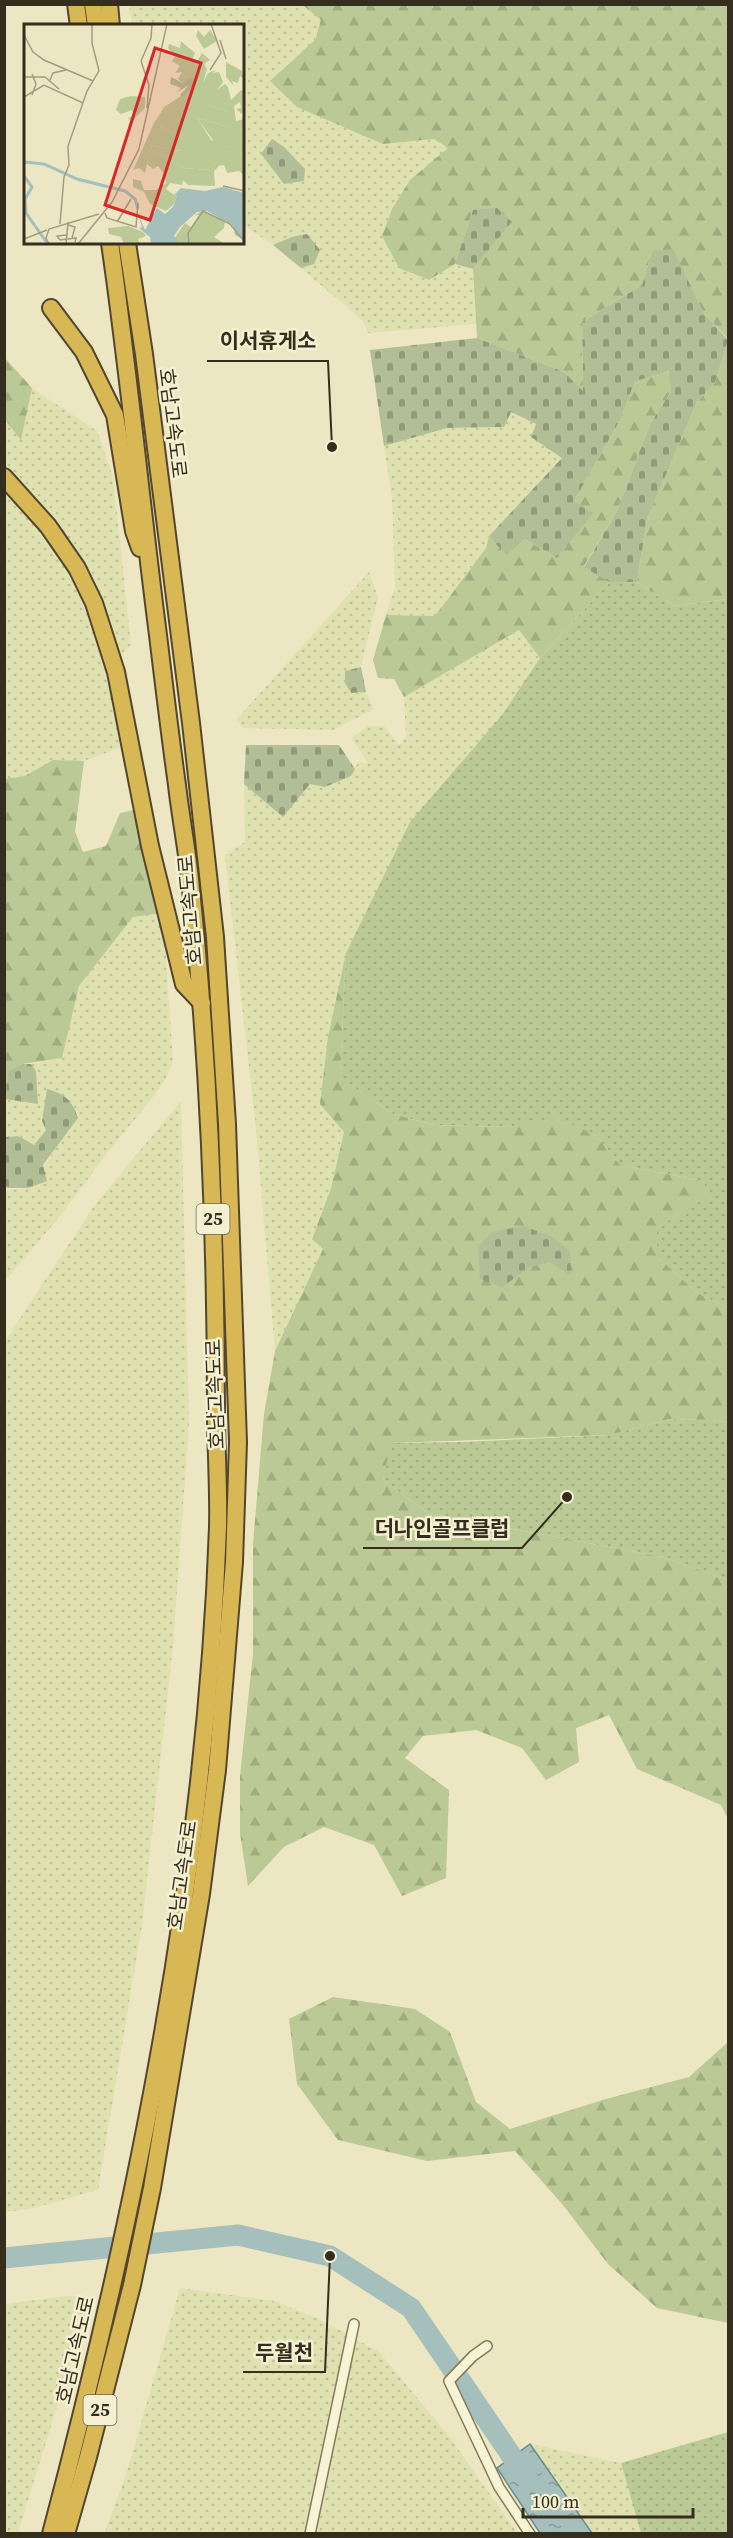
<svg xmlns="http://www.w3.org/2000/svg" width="733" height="2538" font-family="'Source Serif 4','Noto Sans KR',serif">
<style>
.farmland{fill:url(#farmland-dots)}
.grass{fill:url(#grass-dots)}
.forest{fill:url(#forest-firs)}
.cemetery{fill:url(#cemetery-stones)}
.water{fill:url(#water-ripples);stroke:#6c8c8a;stroke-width:1.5}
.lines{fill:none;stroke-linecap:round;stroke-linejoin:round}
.river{stroke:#a4bfbc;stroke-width:21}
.minor-casing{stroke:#85795a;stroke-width:12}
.motorway-casing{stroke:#53462e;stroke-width:20}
.minor{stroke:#f7f3d5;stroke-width:9}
.motorway{stroke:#d8b755;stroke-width:16}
.labels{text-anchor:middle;stroke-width:5;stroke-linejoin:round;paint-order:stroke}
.shield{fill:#f4f0d1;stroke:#6e6854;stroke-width:1.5}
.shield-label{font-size:18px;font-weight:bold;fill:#352d1e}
.street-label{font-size:20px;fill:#352d1e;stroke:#f4f0d1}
.inset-river{fill:none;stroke:#a4bfbc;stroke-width:3}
.inset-road{fill:none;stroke:#a39d80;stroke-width:1.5}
.view{fill:#d62828;fill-opacity:0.15;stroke:#d62828;stroke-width:3}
.inset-edge{fill:none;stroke:#352d1e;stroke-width:3}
.leader{fill:none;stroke:#352d1e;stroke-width:2}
.callout-dot{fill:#352d1e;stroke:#f4f0d1;stroke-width:2}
.callout-label{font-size:21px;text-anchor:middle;font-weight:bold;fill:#352d1e;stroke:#f4f0d1;stroke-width:5;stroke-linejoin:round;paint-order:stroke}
</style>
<defs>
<pattern id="farmland-dots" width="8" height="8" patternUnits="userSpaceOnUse" patternTransform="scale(1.5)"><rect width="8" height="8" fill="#e0e1b0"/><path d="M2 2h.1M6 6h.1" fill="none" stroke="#c1c197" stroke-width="1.8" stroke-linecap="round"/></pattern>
<pattern id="grass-dots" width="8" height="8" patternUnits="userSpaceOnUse" patternTransform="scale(1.5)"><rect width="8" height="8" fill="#bac996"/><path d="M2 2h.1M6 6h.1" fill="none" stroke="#a0ad81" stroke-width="1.8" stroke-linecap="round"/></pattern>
<pattern id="forest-firs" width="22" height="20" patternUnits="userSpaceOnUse" patternTransform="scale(1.5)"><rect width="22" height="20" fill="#bac996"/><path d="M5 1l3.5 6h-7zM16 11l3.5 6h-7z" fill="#a0ad81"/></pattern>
<pattern id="cemetery-stones" width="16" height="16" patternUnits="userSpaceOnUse" patternTransform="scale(1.5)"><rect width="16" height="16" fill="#b2be95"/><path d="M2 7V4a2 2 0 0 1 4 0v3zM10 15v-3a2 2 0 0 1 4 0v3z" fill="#929b79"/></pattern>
<pattern id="water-ripples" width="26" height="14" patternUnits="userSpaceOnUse" patternTransform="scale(1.5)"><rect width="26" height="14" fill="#a4bfbc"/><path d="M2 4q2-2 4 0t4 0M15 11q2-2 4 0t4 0" fill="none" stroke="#869c98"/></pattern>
</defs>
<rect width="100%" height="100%" fill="#ece7c2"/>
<g class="farmland">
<path d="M280,4l24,2 18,13 -7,21 -35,31 103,73 51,-5 15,9 -39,32 -11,88 30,12 26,-16 18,5 3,55 -108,9 -5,-12 -62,-53 13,-4 -22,-27 -19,8 -30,-20v-199l-111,-1 -3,-20z"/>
<path d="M32,388l65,43 16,46 18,168 -11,10 10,89 -46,17 -31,-1 -28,16 -20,3 -1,-145 3,-1 -3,-3v-210l17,19z"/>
<path d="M510,412l26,12 -5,13 31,21 -73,78 -3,12 -51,68 -49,-1 9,-28 -3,-89 -8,-52 63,-18 56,-1z"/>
<path d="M369,572l9,25 -17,70 -16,4 6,22 15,-1 8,17 -41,21 -89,-2 -8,-8z"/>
<path d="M520,629l20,29 -38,57 -158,417 -13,56 -19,50 11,11 -48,102 -19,-222 -31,-274 20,-13 -1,-58 39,32 27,-32 41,-8 7,-14 10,1 -16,-25 16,-12h16l15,19 7,-8 -2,-40z"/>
<path d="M163,913l10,149 -9,20 -18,24 -38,46 -47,63 -56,66v-35l1,-1 -2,-3 1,-52 23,-2 27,-38 -9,-20 -12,15 -16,-9 -12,1 -1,-38 33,4 -2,-32 -5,-7 31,-6 17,-72 54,-69z"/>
<path d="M181,1101l8,322 -16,223 -31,279 -44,265 -68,19 -25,3v-871l89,-135z"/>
<path d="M180,2288l95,13 48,20 56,31 70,84 68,97 -413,1 22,-59z"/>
<path d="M66,2296h25l-73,237h-13v-229z"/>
<path d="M530,2444l91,19 20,70h-49z"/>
</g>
<g class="grass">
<path d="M609,582h28l38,24 53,-7v709l-31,-15 -40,-37v-28l51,-32 -5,-15 -83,-16 -23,-29 -40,-18 -48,9 -75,-2 -41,-11 -53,-36 6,-125 64,-131 92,-107 38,-57z"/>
<path d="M669,1419l43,1 16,3v157l-66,-23 -234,-44 -45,-33 7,-37 72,-1 147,-7z"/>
<path d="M728,2432v101h-87l-20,-70z"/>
</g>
<g class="forest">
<path d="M281,5h447v334l-25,-27 -31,-62 -20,1 -10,34 -60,37 1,70 -19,-20 -87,-34 -4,-69 39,-47 -39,-12 -18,54 -26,16 -30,-12 -17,-32 10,-27 18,-29 38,-32 -14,-9 -51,5 -86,-37 -27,-26 45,-41 6,-20 -17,-14z"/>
<path d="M728,340v259l-53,7 -38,-24 10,-63 50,-117 18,-19z"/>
<path d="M5,358l27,30 -11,52 -16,-20z"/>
<path d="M670,371l1,21 -21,32 -33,87 -33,55 25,16 -69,76 -21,-28 -115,67 -10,-18 -16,-1 -5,-18 13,-45 49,1 51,-68 3,-12 17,20 19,-17 32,19 35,-45 -18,-12 46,-81 15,-40z"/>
<path d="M53,760l31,1 -9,71 8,20 23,-6 14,-33 27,-6 16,106 -30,4 -54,69 -17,72 -40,6 -12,7 -5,28v41v-361l20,-3z"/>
<path d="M346,953l-6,125 53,36 41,11 75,2 48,-10 40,19 23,29 83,16 6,15 -52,32v28l40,37 31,15v115l-16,-3 -43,-1 -60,16 -218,8 -8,37 45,33 234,44 66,23v239l-7,-14 -84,-36 -28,-54 -33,13 3,34 -33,18 -24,-32 -46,-18 -53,6 -18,22 44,32 -3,88 -44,18 -28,-51 -50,-18 -40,20 -36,39 -8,-53v-57l13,-122v-110l11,-130 11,-63 48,-102 -11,-10 19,-51 13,-56 -24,-28 8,-67z"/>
<path d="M333,1997l82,12 35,23 26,70 34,27 96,-30 83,-22 39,-35v281l-71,-15 -49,-44 -45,-59 -48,-54 -88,10 -89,-21 -41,-56 -8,-65z"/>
</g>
<g class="cemetery">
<path d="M272,139l12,8 21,22 -1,12 -20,3 -23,-30z"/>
<path d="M497,208l15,14 -39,47 -18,-5 18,-54z"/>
<path d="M307,234l13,16 -6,14 -13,4 -28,-23 19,-8z"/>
<path d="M673,249l30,63 25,28 -13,43 -18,19 -50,117 -10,63h-28l-25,-15 33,-56 33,-87 21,-32 -2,-21 -34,10 -15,39 -46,81 19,12 -36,45 -32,-19 -19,17 -17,-20 73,-78 -31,-21 5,-13 -25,-12 -7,15 -57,1 -63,18 -14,-96 107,-12 87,34 19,19 -1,-69 60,-37 10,-34z"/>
<path d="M361,667l5,25 -15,1 -6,-10v-12z"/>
<path d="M246,745h93l16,24 -4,7 -26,11 -15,-3 -27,33 -39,-33z"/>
<path d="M22,1064h9l5,7 2,33 -33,-5 4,-28z"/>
<path d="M47,1089c18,5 25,11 31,29l-35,47 4,16 -19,7h-21l-3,-5 2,-46 12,-1 16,9 12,-15 -4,-9z"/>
<path d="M523,1226l30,11 17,15 1,24 -21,-14 -20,5 -28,20 -22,-8 -2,-32 14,-15z"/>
</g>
<path class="water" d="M530,2444l62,89h-52l-43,-65z"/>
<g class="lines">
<path class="river" d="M4,2258l234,-23 92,21 81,52 117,172"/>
<g class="minor-casing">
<g id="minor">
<path d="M487,2346l-14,10 -24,25 50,106 31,47"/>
<path d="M310,2534l44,-210"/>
</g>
</g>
<g class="motorway-casing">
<g id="motorway">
<path d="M76,4l3,22"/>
<path d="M93,4l3,22"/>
<path d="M109,4l2,22"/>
<path d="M51,308l33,44 31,63 19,116 6,17"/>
<path d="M4,477l44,49 29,42 17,35 22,69 34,174 34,138 18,19"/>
<path d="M51,2534c87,-329 155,-666 167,-1007 1,-39 -2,-78 -2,-116 0,-175 -7,-349 -25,-522 -3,-35 -10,-69 -14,-104 -7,-50 -13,-100 -19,-150 -17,-131 -29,-262 -48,-392"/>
<path d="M66,2534l22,-77 44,-172 20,-97 49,-294 16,-124 17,-208 4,-120 -11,-318 -12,-187 -24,-214 -47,-369 -17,-111"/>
</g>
</g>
<use href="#minor" class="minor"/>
<use href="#motorway" class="motorway"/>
</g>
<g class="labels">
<g class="shield">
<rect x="196.5" y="1204" width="33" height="30" rx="4.5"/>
<rect x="83.5" y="2395" width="33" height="30" rx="4.5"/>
</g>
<g class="shield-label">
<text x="213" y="1225">25</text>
<text x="100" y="2416">25</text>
</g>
<g class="street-label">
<text transform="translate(173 423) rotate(83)" y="7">호남고속도로</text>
<text transform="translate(190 910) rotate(-95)" y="7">호남고속도로</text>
<text transform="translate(215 1394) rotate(-92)" y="7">호남고속도로</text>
<text transform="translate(182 1875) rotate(-82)" y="7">호남고속도로</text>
<text transform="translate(75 2350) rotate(-77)" y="7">호남고속도로</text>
</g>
</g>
<g transform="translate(24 24)">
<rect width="220" height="220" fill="#ece7c2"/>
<path d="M157,72l48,16v15l-32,-9 14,22 15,7 18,-9v29l-27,-6 -10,9 -23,-2 -32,-18 -1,-5 29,6 -9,-12 4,-4 -20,-13 9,-15z" fill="#bac996"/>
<path d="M174,6l6,7 6,-7 7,11 -13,8 -8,-13zM157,17l14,12 -3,7h6l4,-7 8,7 -6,4 3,5 -4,14 5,-10 8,-3 -3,3 6,-1 4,10 -6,8 8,-6 3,3 3,13 10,-10 3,2 -2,22 -6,-5 5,-1 -1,-6 -6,4 2,15 8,-2v19l-4,4 -14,5 -11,-4 -18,-25 32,9v-15l-46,-15 9,-20 -8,7 -6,-5 4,-7 -7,1 5,-7 -8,-5 3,-5 -7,-8 1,-4 11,4zM202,38l16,9 1,7 -3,-2 -2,7 -6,-2 2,5 -8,-9zM107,72l14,1v11l-14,14 -3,-4 5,-2 -1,-6 -11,4 -5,-4 4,-11zM134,90l-3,8 20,13 -4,4 9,12 -29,-6 1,5 32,18 23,2 10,-9 21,2 6,4v22v-14l-5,-4 -12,2 -3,-8 -5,1 -5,5 1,15 -27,-1 -5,-5 -1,5 -12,-2 -4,6 11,8 -4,8 -7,6 -16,-7 -6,-12 -11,-5v-8l8,2 3,9h12l10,-7 -2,-9 -6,-8 -5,3 -6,-5 -2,9 -6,-5 -6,2zM178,187l23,10 -1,7 -10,9 11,7h-45l-6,-5 11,-16 6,4 8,-12h-4zM104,202l15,6 3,4 -8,3 2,5h-16l-3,-7 -12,-3 -1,-6z" fill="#bac996"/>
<path d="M147,53l12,6 9,-6 2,7 -11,13 -3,-2 9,-10 -13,8 5,-5 -11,-4z" fill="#b2be95"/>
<path d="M199,163l21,6v47l-9,-5 -2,-9 -26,-15 -10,1 -17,15 -6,9 6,8h-29l-1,-7 -11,-9 3,-1 -5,-16 8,19 12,-22 8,6 8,-7 4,-11 -3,-1 7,-7 24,3z" fill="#a4bfbc"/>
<path class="inset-river" d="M0,138l20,2 33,15 48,12 10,8 3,10M0,152l8,11 -7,12 1,14 21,30"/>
<path class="inset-road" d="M0,11l9,17 11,8 49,21M196,16l6,19M186,46l11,-17 -10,-29M0,53h21l14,12M26,56l3,-7 13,-3M8,71l4,-11 -4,-10M0,73l20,-12 39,18M123,84l2,-23 -8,-24 10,-23 1,-14M199,162l22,5M81,189l2,5 29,9 2,-24M93,198l14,-23M36,200l4,-47 5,-12 -1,-19 19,-55 12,-20 -7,-28v-19M44,201l7,2 -3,11M42,211l-9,1 3,4 16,-2 -1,4M0,215l23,-9M25,220l-3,-6 3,-9 50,-15M42,220l2,-22M54,220l34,-42 27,-53 28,-125M165,220l-1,-11 15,-22 27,13 15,18"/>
<path class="view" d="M131,24l46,15 -51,157 -45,-15z"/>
<rect width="220" height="220" class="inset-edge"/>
</g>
<path class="leader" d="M332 447L328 361H207M567 1497L522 1548H363M330 2256L325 2372H243"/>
<g class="callout-dot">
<circle cx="332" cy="447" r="6"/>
<circle cx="567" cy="1497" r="6"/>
<circle cx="330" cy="2256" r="6"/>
</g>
<g class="callout-label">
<text x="268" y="348">이서휴게소</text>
<text x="442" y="1536">더나인골프클럽</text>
<text x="284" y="2360">두월천</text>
</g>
<rect width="733" height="2538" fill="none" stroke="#352d1e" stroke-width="12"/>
<path d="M523 2508v9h170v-9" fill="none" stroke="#352d1e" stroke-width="3"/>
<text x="532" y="2508" font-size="18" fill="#352d1e" stroke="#f4f0d1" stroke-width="4.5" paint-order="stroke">100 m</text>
</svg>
